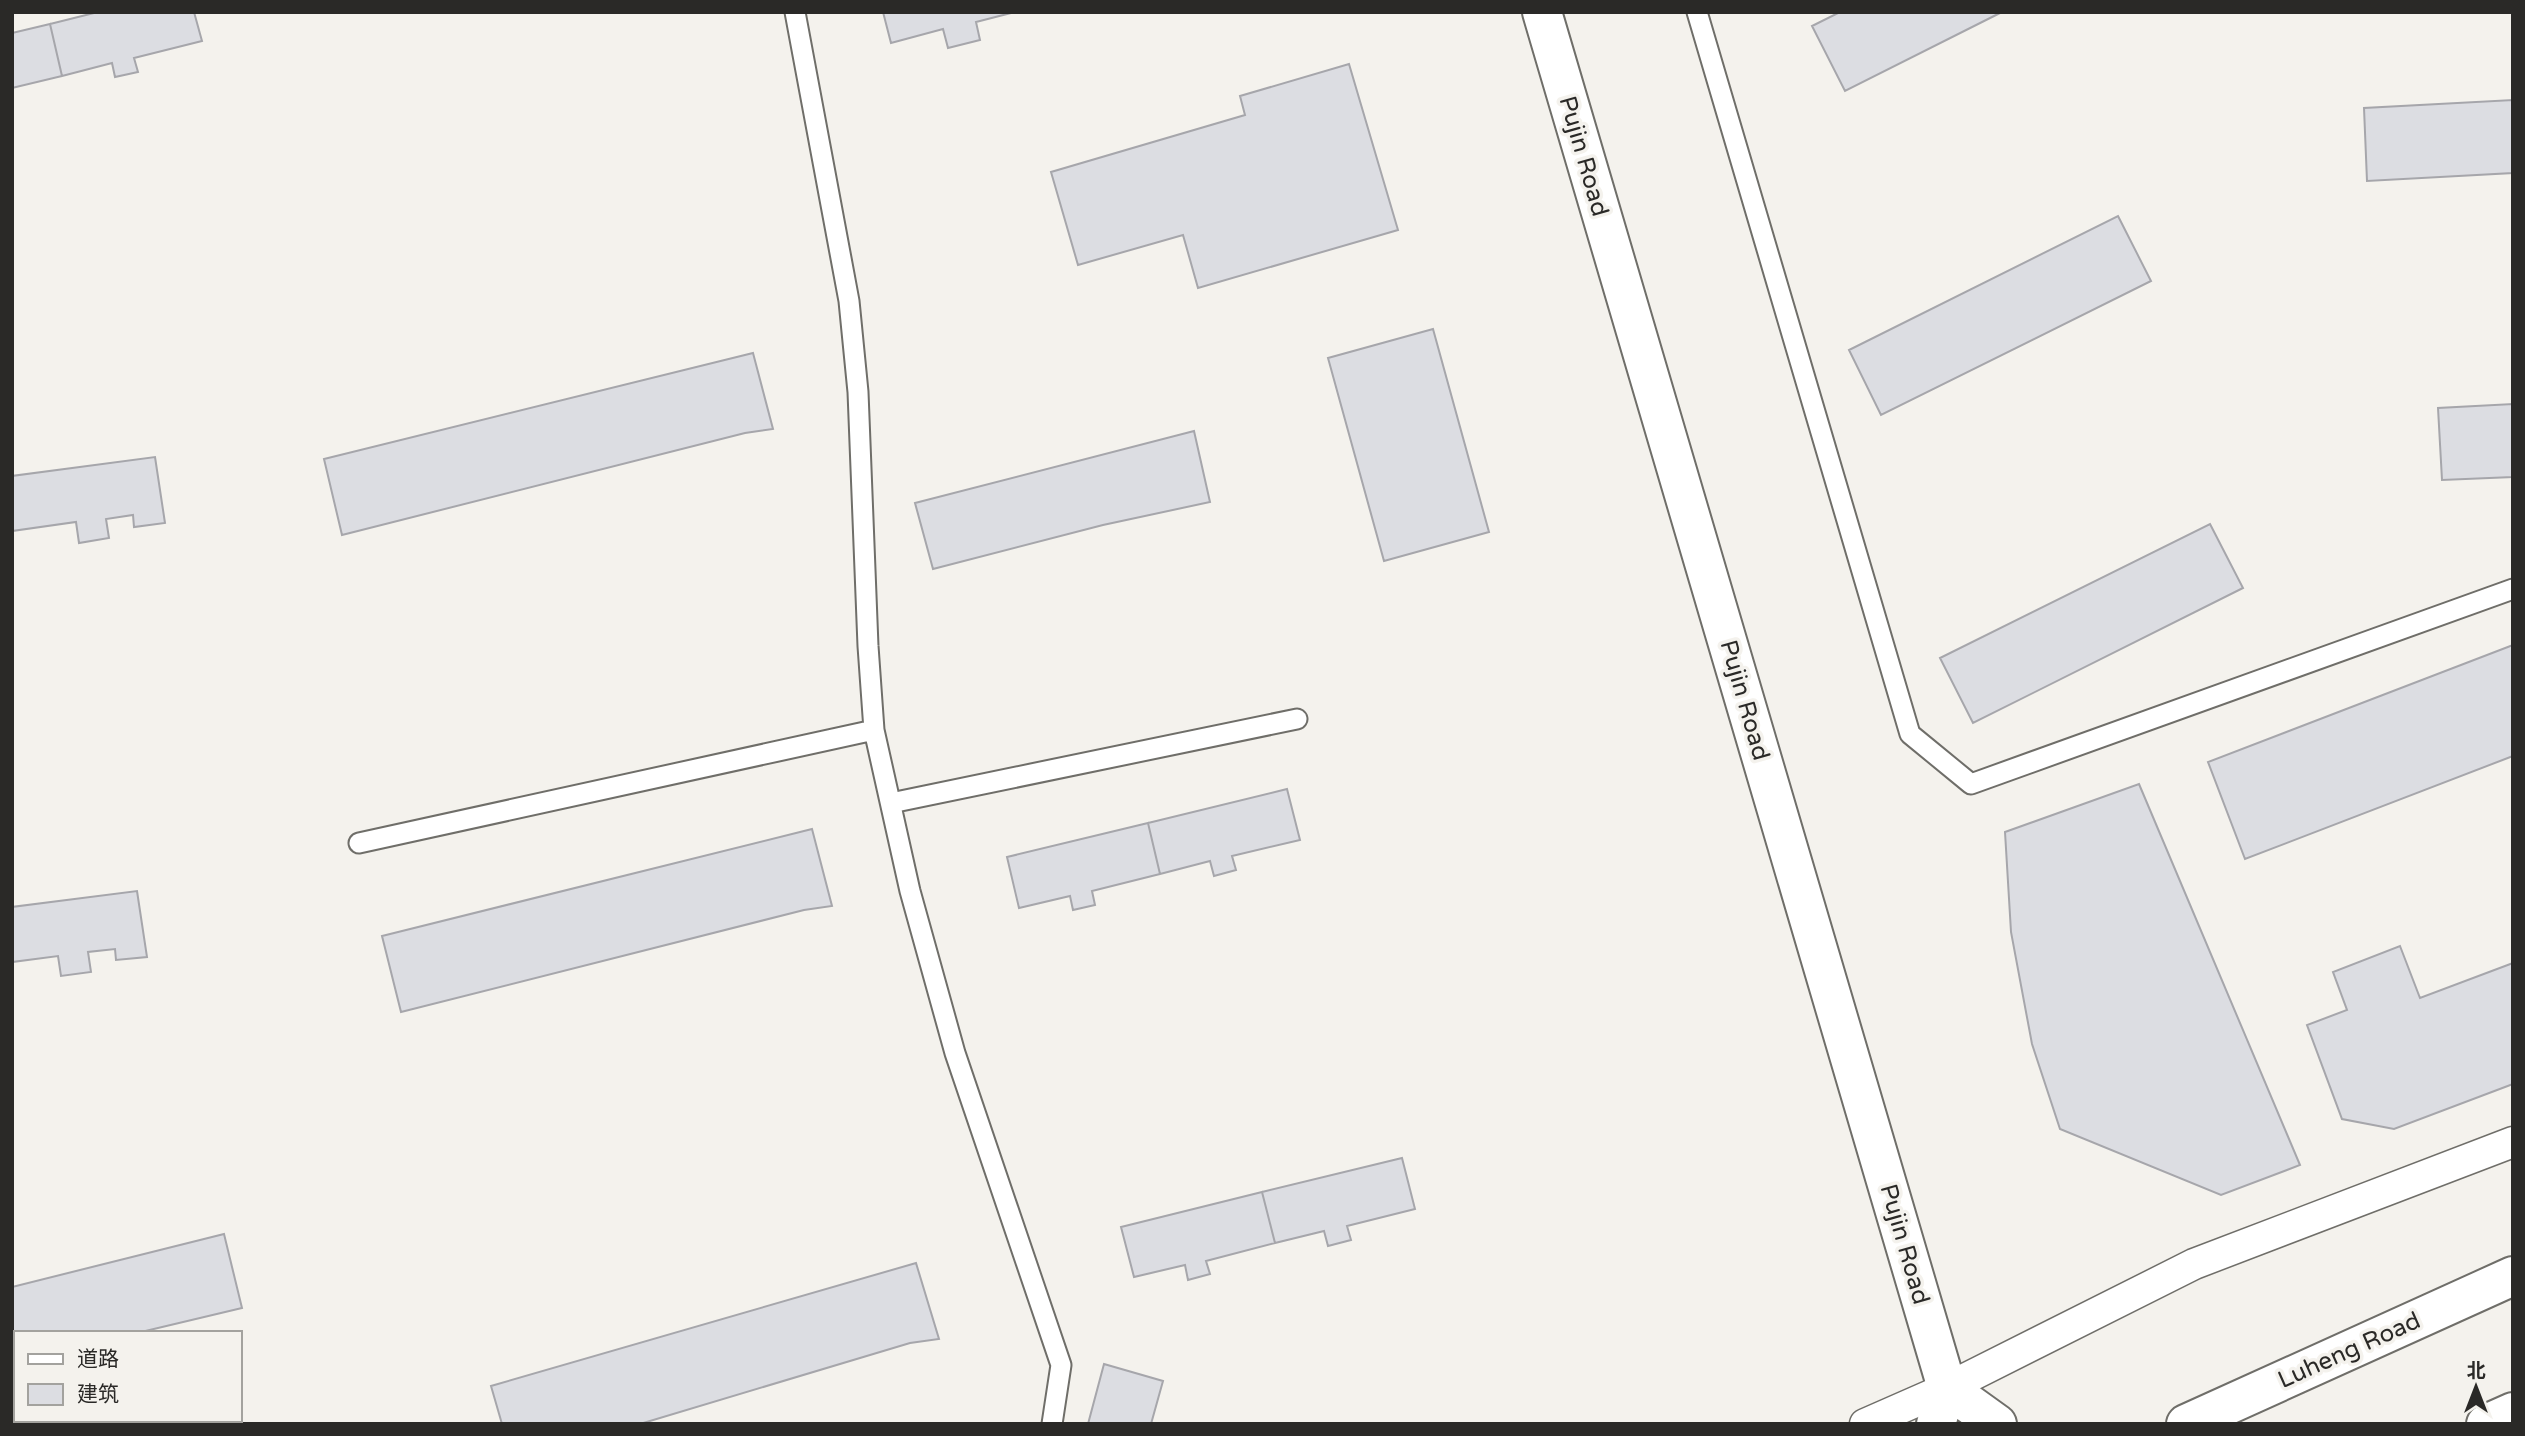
<svg xmlns="http://www.w3.org/2000/svg" width="2525" height="1436" font-family="'Varela Round','Noto Sans SC',sans-serif">
  <style>
    .building { fill: #dcdde2; stroke: #a6a6ab; stroke-width: 2 }
    .lines { fill: none; stroke-linecap: round; stroke-linejoin: round }
    .service-casing { stroke: #6f6e69; stroke-width: 23 }
    .pedestrian-casing { stroke: #6f6e69; stroke-width: 33 }
    .tertiary-casing { stroke: #6f6e69; stroke-width: 42 }
    .secondary-casing { stroke: #6f6e69; stroke-width: 42 }
    .service { stroke: #fff; stroke-width: 19 }
    .pedestrian { stroke: #fff; stroke-width: 30 }
    .tertiary { stroke: #fff; stroke-width: 38 }
    .secondary { stroke: #fff; stroke-width: 38 }
    .labels { text-anchor: middle; stroke-width: 7; stroke-linejoin: round; paint-order: stroke }
    .street-label { font-size: 24px; fill: #2a2927; stroke: #f4f2ed }
  </style>
  <rect width="100%" height="100%" fill="#f4f2ed"/>
  <path class="building" d="M98 12H194L202 41 134 58 138 72 115 77 112 63 62 76 50 24Z
    M883 12H1015L976 22 980 40 948 48 943 29 891 43Z
    M1840 12H2002L1845 91 1812 26Z
    M50 24 62 76 12 88V33Z
    M1349 64 1398 230 1198 288 1183 235 1078 265 1051 172 1245 115 1240 96Z
    M2513 100V173L2367 181 2364 108Z
    M2118 216 2151 281 1881 415 1849 350Z
    M1433 329 1489 532 1384 561 1328 358Z
    M753 353 773 429 745 433 342 535 324 459Z
    M2513 404V477L2442 480 2438 408Z
    M1194 431 1210 502 1103 525 933 569 915 503Z
    M155 457 165 523 134 527 133 515 106 519 109 538 79 543 76 522 12 531V476Z
    M2210 524 2243 588 1973 723 1940 658Z
    M2513 645V756L2245 859 2208 762Z
    M2139 784 2300 1165 2221 1195 2060 1129 2032 1044 2011 932 2005 832Z
    M1287 789 1300 840 1232 856 1236 870 1214 876 1210 861 1160 874 1148 823Z
    M1148 823 1160 874 1092 891 1095 905 1073 910 1070 896 1019 908 1007 857Z
    M812 829 832 906 804 910 401 1012 382 936Z
    M137 891 147 957 116 960 115 949 88 952 91 972 61 976 58 956 12 962V907Z
    M2400 946 2420 998 2513 963V1084L2394 1129 2342 1119 2307 1025 2347 1010 2333 972Z
    M1402 1158 1415 1209 1347 1226 1351 1240 1328 1246 1324 1231 1275 1243 1262 1192Z
    M1262 1192 1275 1243 1206 1261 1210 1274 1188 1280 1185 1265 1134 1277 1121 1227Z
    M224 1234 242 1308 137 1333H16V1362H12V1287Z
    M916 1263 939 1339 910 1343 640 1424H502L491 1386Z
    M1104 1364 1163 1381 1151 1424H1088Z"/>
  <g class="lines">
    <defs>
      <path id="service" d="M795 12 849 301 858 392 868 646 874 730 910 891 955 1053 1061 1365 1052 1424
        M1697 12 1910 734 1971 784 2513 589
        M891 803 1297 719
        M359 843 874 730"/>
      <path id="pedestrian" d="M1865 1424 1947 1388 2194 1264 2513 1142"/>
      <path id="tertiary" d="M1542 12 1947 1388 1936 1424
        M1947 1388 1997 1424"/>
      <path id="secondary" d="M2186 1424 2513 1276
        M2486 1424 2513 1412"/>
    </defs>
    <use href="#service" class="service-casing"/>
    <use href="#pedestrian" class="pedestrian-casing"/>
    <use href="#tertiary" class="tertiary-casing"/>
    <use href="#secondary" class="secondary-casing"/>
    <use href="#service" class="service"/>
    <use href="#pedestrian" class="pedestrian"/>
    <use href="#tertiary" class="tertiary"/>
    <use href="#secondary" class="secondary"/>
  </g>
  <g class="labels">
    <g class="street-label">
      <text transform="translate(1584 156) rotate(74)" y="8">Pujin Road</text>
      <text transform="translate(1745 700) rotate(74)" y="8">Pujin Road</text>
      <text transform="translate(1905 1244) rotate(74)" y="8">Pujin Road</text>
      <text transform="translate(2349 1350) rotate(-24)" y="8">Luheng Road</text>
    </g>
  </g>
  <rect width="2525" height="1436" fill="none" stroke="#2a2927" stroke-width="28"/>
  <rect x="14" y="1331" width="228" height="91" fill="#f4f2ed" stroke="#a3a29e" stroke-width="2"/>
  <rect x="28" y="1354" width="35" height="10" fill="#ffffff" stroke="#a3a29e" stroke-width="2"/>
  <text x="77" y="1366" font-size="21" fill="#2a2927">道路</text>
  <rect x="28" y="1384" width="35" height="21" fill="#dcdde2" stroke="#a3a29e" stroke-width="2"/>
  <text x="77" y="1401" font-size="21" fill="#2a2927">建筑</text>
  <g transform="translate(2476 1387)" stroke="#f4f2ed" stroke-width="5" paint-order="stroke">
  <path d="M0-5L12 26L0 18L-12 26Z" fill="#2a2927"/>
  <text y="-10" font-size="19" font-weight="bold" text-anchor="middle" fill="#2a2927">北</text>
  </g>
</svg>
